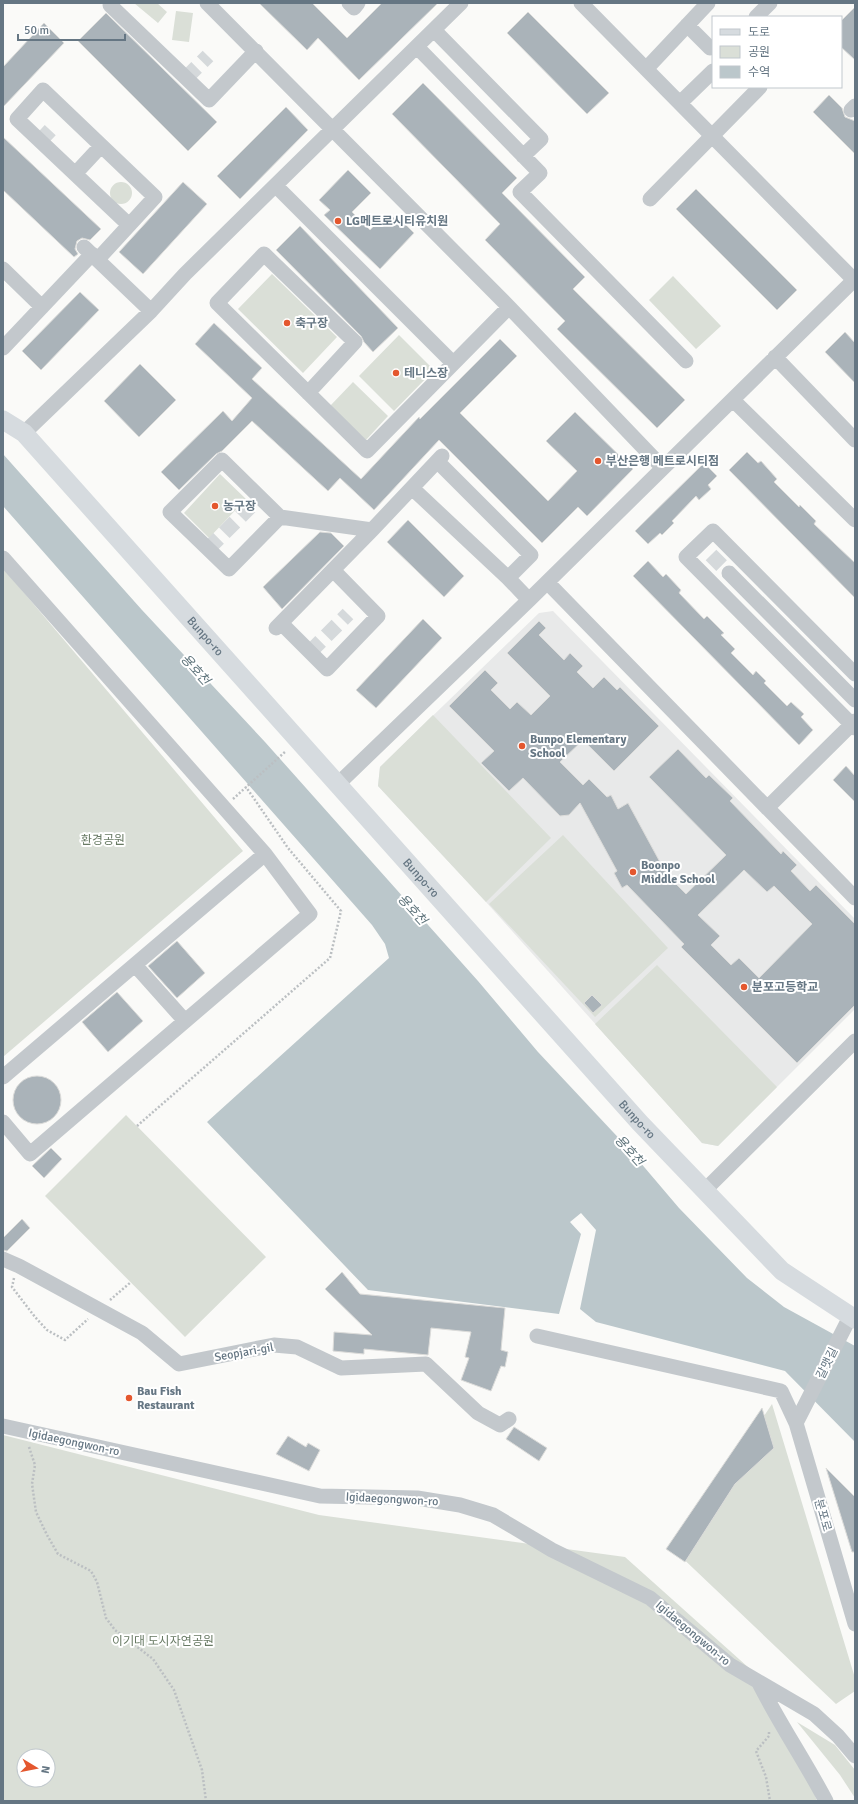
<svg xmlns="http://www.w3.org/2000/svg" width="858" height="1804" font-family="Signika,'Noto Sans KR',sans-serif">
  <style>
    .built { fill: #e8e9e9 }
    .green { fill: #dadfd7; fill-rule: evenodd }
    .water { fill: #bbc7cb }
    .building { fill: #aab3b9; stroke: #dcdcda; fill-rule: evenodd }
    .lines { fill: none; stroke-linecap: round; stroke-linejoin: round }
    .minor-tunnel { stroke: #d5d9db; stroke-width: 15; stroke-dasharray: 15 8; stroke-linecap: butt }
    .path { stroke: #bbbfc2; stroke-width: 2.5; stroke-dasharray: 2 2; stroke-linecap: butt }
    .minor { stroke: #c3c8cc; stroke-width: 15 }
    .major { stroke: #d6dbdf; stroke-width: 19 }
    .poi-dot { fill: #e4572e; stroke: #fff; stroke-width: 1.5 }
    .labels { text-anchor: middle; stroke-width: 4; stroke-linejoin: round; paint-order: stroke }
    .poi-label { font-size: 12px; font-weight: bold; fill: #657683; stroke: #fff; text-anchor: start }
    .street-label { font-size: 12px; fill: #657683; stroke: #fff }
    .park-label { font-size: 12px; fill: #687a64; stroke: #fff }
    .water-label { font-size: 13px; font-style: italic; fill: #60757c; stroke: #fff }
  </style>
  <rect width="100%" height="100%" fill="#fafaf8"/>
  <path class="built" d="M553 611 855 919V1009L718 1146 702 1143 486 902 378 786 380 767 539 613Z"/>
  <path class="green" d="M134 3H157L167 12 158 23Z
    M176 11 193 13 189 42 172 40Z
    M110 193a11 11 0 1 1 22 0a11 11 0 1 1-22 0Z
    M272 274 337 337 303 373 238 309Z
    M673 276 721 326 696 349 649 300Z
    M399 335 434 370 394 411 359 376Z
    M353 382 388 416 366 440 330 406Z
    M220 474 246 499 209 538 184 513Z
    M3 568 243 851 3 1057Z
    M433 715 551 838 486 902 378 786 380 767Z
    M563 835 668 948 595 1017 489 904Z
    M657 965 777 1087 718 1146 702 1143 595 1024Z
    M126 1115 266 1257 185 1337 45 1196Z
    M772 1404 855 1678V1691L836 1704 674 1550Z
    M3 1435 319 1515 625 1557 749 1668 805 1768 817 1801H3ZM24 1756H48V1780H24Z
    M797 1722 835 1745 855 1770V1798L840 1775Z"/>
  <path class="water" d="M3 454 142 610 265 742 478 981 538 1052 628 1148 679 1208 747 1278 784 1307 855 1346V1442L785 1371 596 1322 580 1309 596 1230 581 1213 570 1222 581 1234 559 1314 368 1290 207 1122 389 958 385 944 372 925 3 506Z"/>
  <path class="building" d="M259 3H312L347 38 382 3H438L359 80 318 38 307 50Z
    M855 7V60L841 47V21Z
    M528 12 609 93 587 114 507 33Z
    M106 13 217 122 188 151 78 41Z
    M44 23 64 43 3 107V67Z
    M423 83 517 178 502 193 585 277 573 289 685 400 657 428 557 329 565 321 485 240 500 224 392 114Z
    M829 95 842 108 845 117 855 121V154L813 112Z
    M286 107 308 130 240 199 217 176Z
    M3 137 101 229 90 240 82 238 77 241 75 249 78 254 74 257 3 190Z
    M348 170 371 193 352 212 370 230 383 216 389 222 396 215 414 233 380 269 324 215 330 210 319 200Z
    M183 182 207 204 143 274 119 252Z
    M696 189 797 290 777 310 676 209Z
    M300 226 398 328 373 352 364 342 361 336 276 250Z
    M80 292 99 310 41 370 22 351Z
    M214 323 262 368 252 379 361 479 419 417 420 419 500 339 517 356 460 413 548 501 577 471 546 441 575 412 633 469 587 516 578 507 542 543 439 440 374 510 340 478 328 491 252 421 222 451 216 454 179 490 161 472 223 411 232 421 252 398 195 344Z
    M845 332 855 343V383L825 352Z
    M140 364 176 400 139 437 104 401Z
    M747 452 758 463 761 461 777 479 774 482 799 507 800 505 816 521 814 524 855 563V598L729 470Z
    M704 463 717 476 708 485 711 489 699 500 696 496 672 521 674 523 662 535 660 533 648 544 635 531Z
    M408 520 464 576 444 597 387 542Z
    M320 532 331 533 344 546 282 609 263 587Z
    M648 561 663 577 666 574 681 590 679 593 704 619 707 616 724 633 721 635 735 649 731 653 753 675 756 671 766 681 764 683 787 706 791 702 804 714 801 717 813 730 799 745 633 576Z
    M423 619 442 638 376 708 356 690Z
    M539 621 546 628 539 635 564 660 570 653 583 666 577 672 593 688 604 677 617 690 620 687 659 726 614 771 583 740 560 762 583 785 589 779 607 797 611 795 618 809 628 803 667 875 686 894 726 855 649 777 678 749 706 778 709 775 733 798 730 801 781 854 783 851 797 865 791 871 810 891 816 885 855 924V1005L797 1063 681 947 684 944 627 885 622 888 614 873 617 871 580 803 569 815 560 816 523 778 509 791 481 763 494 751 449 706 485 670 498 683 491 690 510 709 517 702 531 715 550 696 507 653ZM744 870 767 892 774 886 812 924 759 978 739 958 731 965 711 945 720 936 698 915Z
    M846 766 855 776V802L833 780Z
    M177 941 205 973 177 998 148 966Z
    M117 992 143 1021 108 1052 82 1022Z
    M592 995 602 1005 593 1013 584 1003Z
    M13 1100a24 24 0 1 1 48 0a24 24 0 1 1-48 0Z
    M51 1148 62 1159 44 1178 32 1166Z
    M22 1219 30 1228 7 1251 3 1250V1238Z
    M342 1272 360 1294 505 1308 501 1350 508 1352 505 1367 501 1366 491 1391 461 1380 469 1358 465 1357 471 1332 431 1328 428 1355 364 1349V1354L333 1351 334 1332 372 1335 325 1289Z
    M762 1408 774 1448 735 1484 685 1562 666 1549Z
    M514 1427 547 1448 539 1461 506 1439Z
    M288 1436 306 1447 308 1443 320 1450 309 1471 276 1454Z
    M826 1468 855 1497V1552H852Z"/>
  <g class="lines">
    <path class="minor-tunnel" d="M186 78 208 56
      M40 141 54 126
      M208 549 250 507
      M711 555 729 573
      M310 652 348 614"/>
    <path class="path" d="M233 799 286 751
      M137 1126 330 958 341 911 288 848 246 787
      M14 1278 12 1287 35 1317 47 1330 65 1340 88 1319
      M110 1300 131 1282
      M29 1447 35 1465 32 1484 36 1512 47 1535 58 1554 91 1571 97 1582 106 1618 115 1630 153 1659 174 1690 202 1770 206 1801
      M769 1732V1736L756 1751 766 1777 770 1801"/>
    <path class="minor" d="M112 3 110 5 209 100 256 51
      M207 3 509 307 663 468
      M349 3 354 8 358 3
      M581 3 855 281
      M756 17 770 3
      M687 25 710 48
      M434 30 541 139 523 156
      M417 47 540 173 520 192 686 361
      M646 69 708 3
      M680 103 713 71
      M851 110 855 106
      M75 174 101 146
      M276 186 453 363
      M650 199 760 87
      M84 247 151 311
      M98 259 155 197 43 90 17 119 129 225
      M3 269 42 307
      M3 348 92 254
      M775 357 855 440
      M308 393 355 342 264 254 217 303 367 451 509 307
      M733 400 855 520
      M24 433 151 311 185 274 461 3
      M222 460 280 517 229 569 170 512Z
      M412 488 508 578 531 555 437 461
      M280 517 372 530
      M3 558 265 854 3 1077
      M729 573 855 700
      M508 578 529 600
      M547 582 855 898
      M281 623 327 669 378 616 333 570
      M276 628 372 530 442 456
      M855 674 713 531 686 557 855 728
      M338 784 529 600 855 279
      M767 808 855 721
      M135 965 185 1021
      M3 1122 30 1154 310 914 265 854
      M704 1191 855 1041
      M3 1259 19 1266 142 1333 179 1364 274 1345 297 1347 341 1368 426 1364 478 1413 500 1425 509 1419
      M850 1317 796 1423 855 1624
      M537 1336 781 1391 796 1423
      M3 1426 320 1496 417 1498 460 1505 493 1515 552 1550 650 1598 730 1665 814 1714 838 1736 855 1756
      M759 1683C779 1723 805 1761 826 1801"/>
    <path class="major" id="s1" d="M3 420 24 433 640 1123 782 1271 855 1319"/>
  </g>
  <g class="poi-dot">
    <circle cx="338" cy="221" r="4"/>
    <circle cx="287" cy="323" r="4"/>
    <circle cx="396" cy="373" r="4"/>
    <circle cx="598" cy="461" r="4"/>
    <circle cx="215" cy="506" r="4"/>
    <circle cx="522" cy="746" r="4"/>
    <circle cx="633" cy="872" r="4"/>
    <circle cx="744" cy="987" r="4"/>
    <circle cx="129" cy="1398" r="4"/>
  </g>
  <g class="labels">
    <g class="poi-label">
      <text x="346" y="225">LG메트로시티유치원</text>
      <text x="295" y="327">축구장</text>
      <text x="404" y="377">테니스장</text>
      <text x="606" y="465">부산은행 메트로시티점</text>
      <text x="223" y="510">농구장</text>
      <text x="530" y="743">Bunpo Elementary<tspan x="530" dy="14">School</tspan></text>
      <text x="641" y="869">Boonpo<tspan x="641" dy="14">Middle School</tspan></text>
      <text x="752" y="991">분포고등학교</text>
      <text x="137" y="1395">Bau Fish<tspan x="137" dy="14">Restaurant</tspan></text>
    </g>
    <g class="street-label">
      <text dy="4" stroke="none"><textPath href="#s1" startOffset="297">Bunpo-ro</textPath></text>
      <text dy="4" stroke="none"><textPath href="#s1" startOffset="621">Bunpo-ro</textPath></text>
      <text dy="4" stroke="none"><textPath href="#s1" startOffset="945">Bunpo-ro</textPath></text>
      <text transform="translate(244 1352) rotate(-10)" y="4">Seopjari-gil</text>
      <text transform="translate(827 1363) rotate(-64)" y="4">갈맷길</text>
      <text transform="translate(74 1442) rotate(12)" y="4">Igidaegongwon-ro</text>
      <text transform="translate(392 1499) rotate(3)" y="4">Igidaegongwon-ro</text>
      <text transform="translate(823 1515) rotate(74)" y="4">분포로</text>
      <text transform="translate(693 1633) rotate(40)" y="4">Igidaegongwon-ro</text>
    </g>
    <g class="park-label">
      <text x="103" y="844">환경공원</text>
      <text x="163" y="1645">이기대 도시자연공원</text>
    </g>
    <g class="water-label">
      <text transform="translate(196 669) rotate(48)" y="5">용호천</text>
      <text transform="translate(413 909) rotate(48)" y="5">용호천</text>
      <text transform="translate(630 1150) rotate(48)" y="5">용호천</text>
    </g>
  </g>
  <rect width="858" height="1804" fill="none" stroke="#657683" stroke-width="8"/>
  <rect x="712" y="16" width="130" height="72" fill="#ffffff" stroke="#c1c8cd"/>
  <rect x="720" y="29" width="20" height="6" fill="#d6dbdf" stroke="#c1c8cd"/>
  <text x="748" y="36" font-size="12" fill="#657683">도로</text>
  <rect x="720" y="46" width="20" height="12" fill="#dadfd7" stroke="#c1c8cd"/>
  <text x="748" y="56" font-size="12" fill="#657683">공원</text>
  <rect x="720" y="66" width="20" height="12" fill="#bbc7cb" stroke="#c1c8cd"/>
  <text x="748" y="76" font-size="12" fill="#657683">수역</text>
  <g transform="translate(36 1768) rotate(100)"><circle r="19" fill="#ffffff" stroke="#c1c8cd"/>
  <path d="M0-3L7 15L0 10L-7 15Z" fill="#e4572e"/>
  <text y="-6" font-size="11" font-weight="bold" text-anchor="middle" fill="#657683">N</text>
  </g>
  <path d="M18 34v6h107v-6" fill="none" stroke="#657683" stroke-width="2"/>
  <text x="24" y="34" font-size="12" fill="#657683" stroke="#ffffff" stroke-width="3" paint-order="stroke">50 m</text>
</svg>
